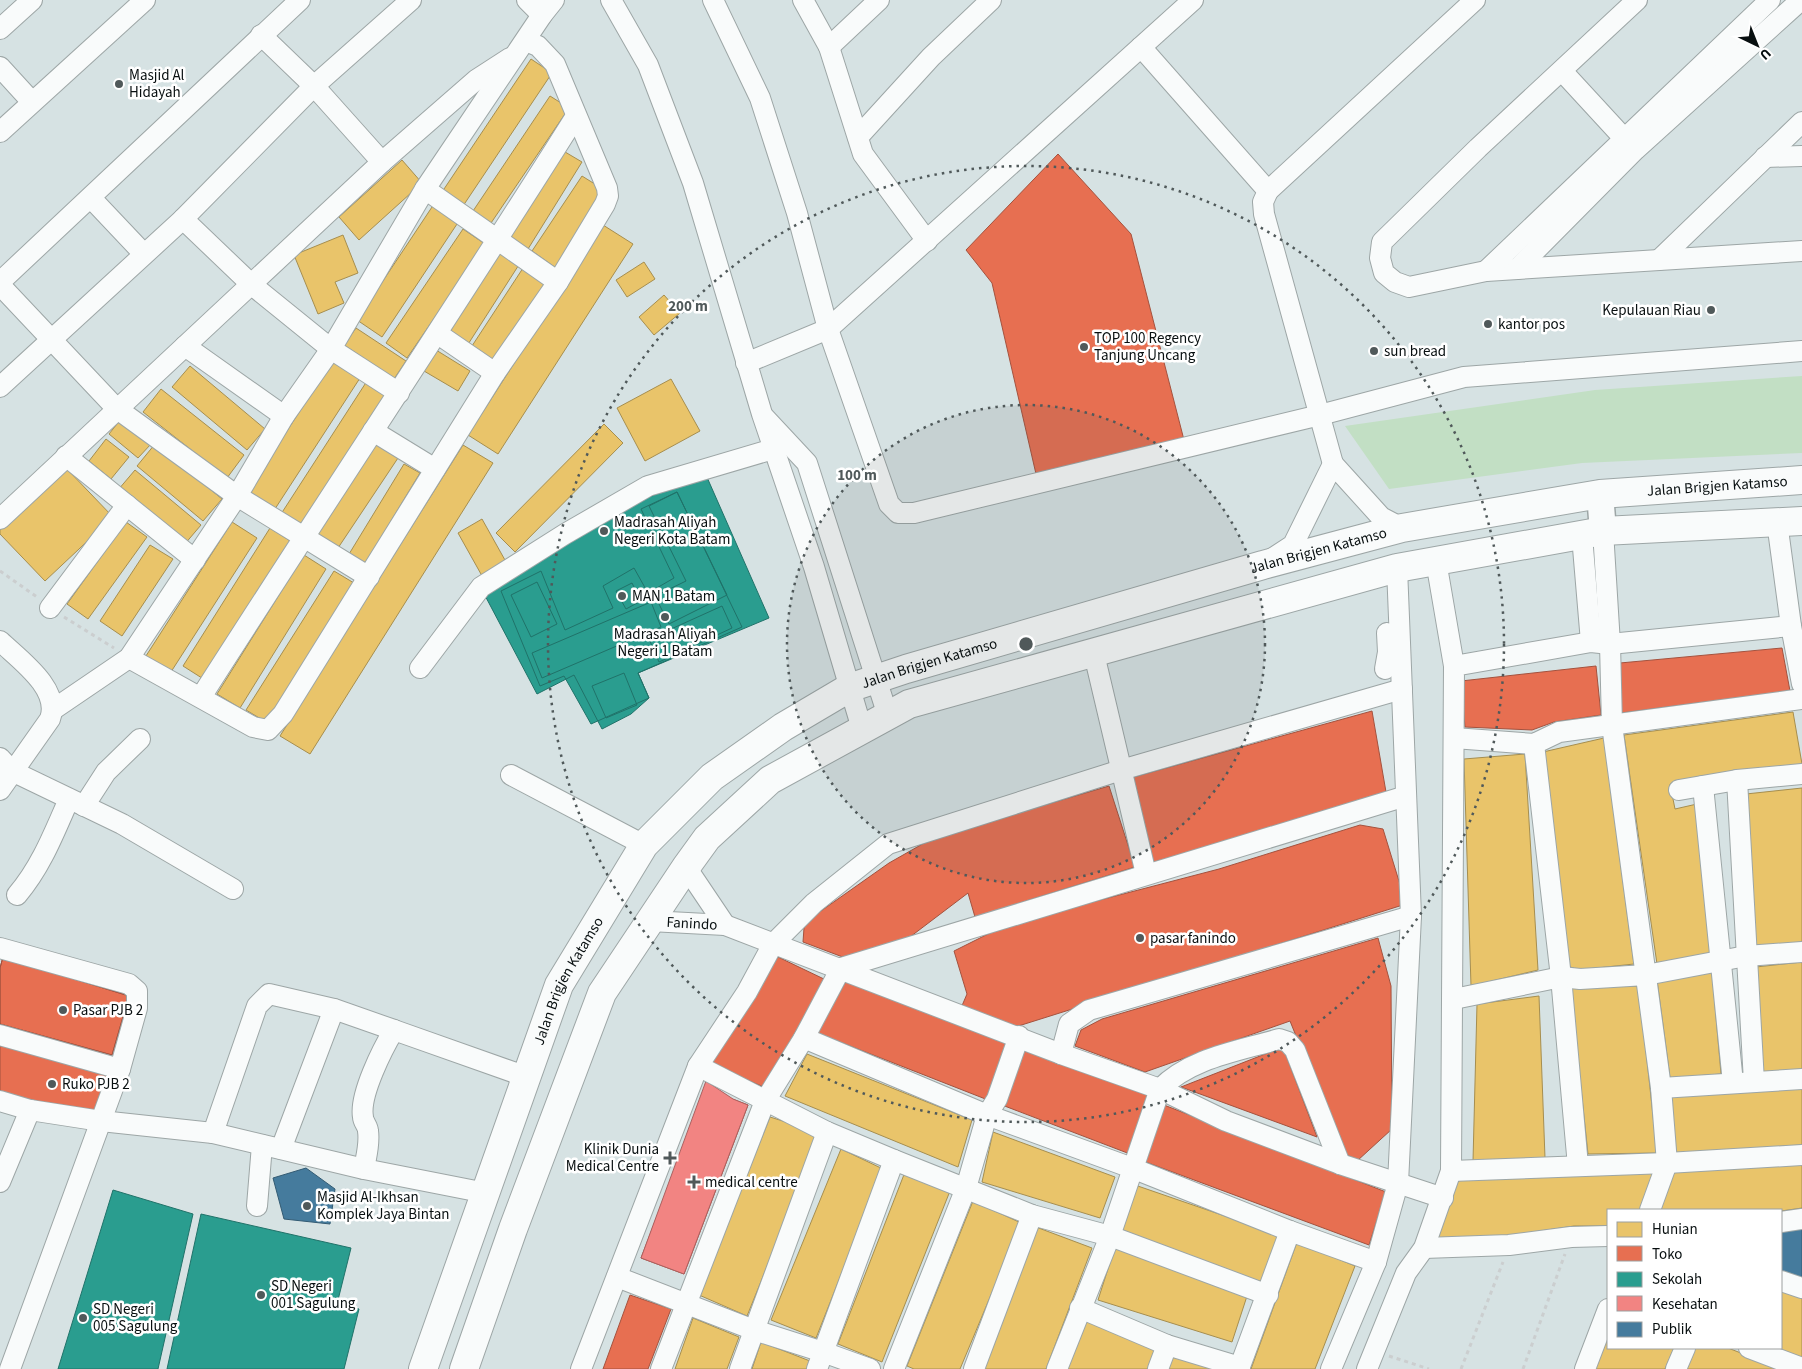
<svg xmlns="http://www.w3.org/2000/svg" width="1802" height="1369" font-family="'Source Sans 3',sans-serif">
  <style>
    .green { fill: #c2dfc4 }
    .homes { fill: #e9c46a; stroke: #a68e4f }
    .shops { fill: #e76f51; stroke: #a4523e }
    .schools { fill: #2a9d8f; stroke: #207269 }
    .health { fill: #f28482; stroke: #ac6160 }
    .public { fill: #457b9d; stroke: #335b73 }
    .lines { fill: none; stroke-linecap: round; stroke-linejoin: round }
    .minor-casing { stroke: #9da6a6; stroke-width: 22 }
    .major-casing { stroke: #9da6a6; stroke-width: 29 }
    .highway-casing { stroke: #9da6a6; stroke-width: 30 }
    .path { stroke: #cbcecf; stroke-width: 3; stroke-dasharray: 4 4; stroke-linecap: butt }
    .minor { stroke: #f9fbfb; stroke-width: 20 }
    .major { stroke: #f9fbfb; stroke-width: 26 }
    .highway { stroke: #f9fbfb; stroke-width: 28 }
    .ring { fill: none; stroke: #50595a; stroke-width: 2.5; stroke-dasharray: 2.5 5 }
    .poi-dot { fill: #50595a; stroke: #fff; stroke-width: 2 }
    .labels { text-anchor: middle; stroke-width: 5; stroke-linejoin: round; paint-order: stroke }
    .poi-label { font-size: 15px; fill: #080f10; stroke: #fff; text-anchor: start }
    .street-label { font-size: 15px; fill: #080f10; stroke: #fff }
    .centre { fill: #50595a; stroke: #fff; stroke-width: 2.5 }
    .ring-label { font-size: 15px; text-anchor: middle; font-weight: bold; fill: #50595a; stroke: #fff; stroke-width: 5; stroke-linejoin: round; paint-order: stroke }
  </style>
  <rect width="100%" height="100%" fill="#d6e2e3"/>
  <path class="green" d="M1802 376V453L1582 463 1389 489 1345 426 1595 390Z"/>
  <path class="homes" d="M531 59 552 73 463 206 442 192Z
    M550 96 569 108 491 223 473 211Z
    M560 149 582 162 528 249 506 236Z
    M402 160 422 183 359 240 339 217Z
    M582 176 606 191 556 268 532 251Z
    M434 204 459 221 382 337 357 320Z
    M603 225 633 244 498 454 468 435Z
    M463 229 485 244 407 358 386 343Z
    M343 235 358 273 335 282 344 303 318 314 294 255Z
    M500 246 522 260 465 349 442 335Z
    M644 262 655 279 627 297 616 280Z
    M525 265 548 280 492 364 470 349Z
    M664 295 680 313 654 335 639 317Z
    M356 328 406 361 394 379 344 345Z
    M436 350 470 371 458 391 424 371Z
    M333 360 360 378 273 512 246 494Z
    M190 366 265 429 247 450 172 387Z
    M671 379 700 431 645 461 617 408Z
    M367 381 389 395 303 528 281 514Z
    M161 389 244 455 227 478 143 412Z
    M121 419 151 444 138 458 109 434Z
    M604 424 623 443 515 552 496 533Z
    M106 439 129 457 111 479 89 461Z
    M377 440 400 455 336 551 314 536Z
    M155 444 222 499 203 521 137 466Z
    M463 445 493 463 310 754 280 736Z
    M404 464 420 473 362 569 346 559Z
    M66 468 113 517 45 581 0 534V530Z
    M135 470 201 525 184 545 118 490Z
    M482 519 510 569 486 583 458 533Z
    M126 522 147 537 88 619 67 604Z
    M232 522 257 538 169 675 144 659Z
    M270 528 292 542 205 680 183 666Z
    M150 545 173 559 122 636 100 621Z
    M304 555 326 569 240 708 217 694Z
    M334 571 359 586 271 725 246 710Z
    M1793 712 1802 764 1670 784 1675 809 1697 804 1710 954 1657 964 1624 735Z
    M1604 738 1634 964 1578 970 1568 966 1543 752Z
    M1525 754 1538 970 1471 986 1464 759Z
    M1802 788V942L1754 947 1746 794Z
    M1802 962V1070L1761 1073 1756 967Z
    M1712 971 1721 1074 1670 1078 1657 980Z
    M1570 986H1639L1657 1153 1588 1154Z
    M1539 996 1545 1158 1473 1161 1477 1004Z
    M807 1054 972 1120 958 1167 785 1096Z
    M1802 1088V1145L1676 1153 1671 1095Z
    M770 1117 821 1133 747 1316 699 1295Z
    M993 1132 1115 1177 1100 1218 982 1182Z
    M841 1149 883 1169 816 1338 771 1320Z
    M1802 1162V1208L1781 1211 1660 1210 1672 1172Z
    M905 1172 950 1191 882 1362 838 1344Z
    M1656 1173 1640 1210H1608V1226H1574L1514 1235 1437 1240 1456 1180Z
    M1132 1184 1280 1235 1264 1286 1117 1231Z
    M973 1201 1021 1223 960 1369H914L907 1366Z
    M1036 1227 1092 1248 1046 1369H982Z
    M1297 1242 1355 1266 1315 1369H1251Z
    M1115 1247 1249 1290 1232 1342 1098 1300Z
    M1781 1290 1802 1297V1358L1774 1348H1781Z
    M693 1318 739 1337 727 1369H675Z
    M1084 1318 1159 1349 1151 1369H1063Z
    M1608 1333V1348H1674L1665 1369H1593Z
    M761 1342 810 1361 807 1369H752Z
    M1694 1348H1728L1782 1369H1687Z
    M1172 1353 1215 1369H1165Z"/>
  <path class="shops" d="M1058 154 1131 234 1184 440 1036 474 992 283 966 250Z
    M1782 648 1790 691 1621 713 1620 663Z
    M1596 666 1601 715 1554 722 1532 730 1465 727 1461 681Z
    M1372 711 1386 792 1153 863 1130 778Z
    M1109 786 1135 867 975 917 968 893 906 940 848 959 803 942 804 928 811 918 889 863 933 838Z
    M1360 825 1383 829 1406 904 1012 1028 961 1008 967 994 954 951 1008 924 1219 869Z
    M1378 938 1391 986 1392 1129 1357 1161 1343 1152 1290 1021 1145 1072 1075 1046 1081 1030 1102 1019Z
    M3 957 129 996 112 1055 0 1024V968Z
    M3 957 129 996 112 1055 0 1024V968Z
    M778 957 826 980 764 1087 708 1064Z
    M846 981 1009 1043 988 1100 817 1033Z
    M0 1045 107 1075 94 1111 34 1103 0 1092Z
    M1283 1047 1317 1137 1181 1087Z
    M1022 1050 1150 1095 1130 1154 1002 1105Z
    M706 1089 748 1105 684 1274 641 1258Z
    M1164 1105 1386 1192 1369 1245 1143 1161Z
    M630 1295 671 1309 648 1369H603Z"/>
  <path class="schools" d="M706 475 769 618 638 673 649 698 631 714 602 729 574 675 537 694 481 588 618 509Z
    M677 492 727 595 669 624 655 596 686 581 649 506Z
    M677 492 742 627 638 673 649 698 591 724 564 676 540 686 501 591 541 571 565 630 613 608 603 586 634 568 648 593 674 578 641 509Z
    M537 582 557 624 531 637 511 595Z
    M632 583 641 601 626 609 616 591Z
    M651 602 661 627 542 678 532 653Z
    M722 606 732 628 659 662 649 639Z
    M624 673 637 705 606 718 592 686Z
    M113 1190 193 1214 158 1369H58Z
    M201 1214 351 1248 337 1304 359 1309 344 1369H167Z"/>
  <path class="health" d="M706 1081 733 1099 748 1105 684 1274 641 1258Z"/>
  <path class="public" d="M306 1168 335 1189 330 1224 284 1219 273 1178Z
    M1802 1227V1280L1781 1273V1230Z"/>
  <g class="lines">
    <defs>
      <g id="minor">
        <path d="M527 0 542 15"/>
        <path d="M611 0 648 65 693 183 762 414 814 567 862 729"/>
        <path d="M713 0 760 98 797 213 828 329 889 504 898 513H914L1320 415 1464 377 1802 351"/>
        <path d="M803 0 829 47 863 154 927 241"/>
        <path d="M1637 0 1478 148 1382 242 1380 258 1384 273 1395 282 1409 287 1486 271 1802 251"/>
        <path d="M0 29 32 0"/>
        <path d="M261 35 314 86 382 162"/>
        <path d="M829 47 879 0"/>
        <path d="M1141 47 1193 0"/>
        <path d="M0 67 32 102"/>
        <path d="M1562 71 1632 147"/>
        <path d="M0 132 145 0"/>
        <path d="M858 137 931 57 991 0"/>
        <path d="M1765 157 1802 156"/>
        <path d="M425 189 558 282"/>
        <path d="M91 198 144 254"/>
        <path d="M183 219 252 285 331 349 399 393"/>
        <path d="M1659 260 1802 122"/>
        <path d="M1517 269 1635 150 1801 0"/>
        <path d="M1486 271 1770 0"/>
        <path d="M0 282 300 0"/>
        <path d="M0 285 116 408 237 496 369 577"/>
        <path d="M438 334 495 373"/>
        <path d="M185 346 284 416"/>
        <path d="M746 363 828 329 1141 47 1268 191"/>
        <path d="M0 387 183 219 314 86 411 0"/>
        <path d="M765 418 807 463 888 716"/>
        <path d="M373 431 435 469"/>
        <path d="M66 456 195 560"/>
        <path d="M1333 464 1264 214 1263 202 1268 191 1475 0"/>
        <path d="M0 519 382 162 476 80 510 58"/>
        <path d="M1777 522 1791 626 1802 684"/>
        <path d="M1603 531 1610 644 1612 725 1661 1088 1667 1163 1650 1210"/>
        <path d="M1582 536 1591 642"/>
        <path d="M1273 558 1293 545 1333 464 1381 517 1402 528"/>
        <path d="M1436 561 1454 666"/>
        <path d="M50 608 127 505"/>
        <path d="M0 641C20 660 61 689 50 719L0 790"/>
        <path d="M1094 654 1146 874"/>
        <path d="M129 658 253 727 268 730 283 714 495 373 558 282 605 204 608 196 607 188 555 64 538 46 526 41"/>
        <path d="M420 668 481 587 565 534 648 486 773 449"/>
        <path d="M1385 669 1388 652 1387 633"/>
        <path d="M201 697C325 503 453 311 576 116"/>
        <path d="M54 709 129 658 237 496 284 416 331 349 425 189 542 15 554 0"/>
        <path d="M1454 738 1534 744 1559 732 1802 699"/>
        <path d="M1534 744 1561 977 1578 1166"/>
        <path d="M0 758 12 771 122 824 233 889"/>
        <path d="M511 775 644 845"/>
        <path d="M1737 780 1754 1082"/>
        <path d="M1703 786 1733 1083"/>
        <path d="M1679 790 1737 780 1802 774"/>
        <path d="M84 806 106 772 140 739"/>
        <path d="M686 867 725 925"/>
        <path d="M17 895C41 867 54 833 69 799"/>
        <path id="s1" d="M650 921 725 925 1061 1054 1160 1089 1226 1121 1340 1164 1443 1198"/>
        <path d="M0 948 129 984 137 991V1008L120 1069 10 1369"/>
        <path d="M1454 999 1561 977 1580 979 1646 975 1746 956 1802 952"/>
        <path d="M394 1030 527 1077"/>
        <path d="M0 1035 120 1069"/>
        <path d="M804 1038 987 1115 1132 1168 1290 1231 1376 1262"/>
        <path d="M1061 1054 1069 1024 1089 1010 1411 916"/>
        <path d="M698 1066 827 1132 894 1160 1032 1215 1110 1236 1268 1295"/>
        <path d="M1661 1088 1802 1079"/>
        <path d="M0 1101 30 1110 101 1121 213 1133 364 1169 486 1193"/>
        <path d="M213 1133 257 1006 269 994 334 1009 394 1030C383 1048 359 1095 363 1117 363 1122 368 1126 368 1131 370 1144 366 1157 364 1169"/>
        <path d="M281 1149 334 1009"/>
        <path d="M1451 1171 1667 1163 1802 1155"/>
        <path d="M0 1182 30 1110"/>
        <path d="M257 1206 262 1145"/>
        <path d="M1781 1222 1802 1219"/>
        <path d="M1424 1248 1509 1245 1571 1237 1608 1236"/>
        <path d="M617 1277 754 1330 823 1352 870 1369"/>
        <path d="M1781 1281 1802 1288"/>
        <path d="M1080 1308 1167 1345 1240 1367"/>
        <path d="M1749 1348 1802 1368"/>
        <path d="M581 1369 698 1066 747 992 773 944 814 903 888 844 1121 770 1402 689"/>
        <path d="M661 1369 765 1101 804 1038 841 968 1406 796"/>
        <path d="M740 1369 827 1132"/>
        <path d="M817 1369 894 1160"/>
        <path d="M894 1369 966 1188 987 1115 997 1099 1019 1036"/>
        <path d="M974 1369 1032 1215"/>
        <path d="M1057 1369 1110 1236 1160 1089C1190 1058 1239 1051 1279 1039L1288 1042 1295 1050 1340 1164"/>
        <path d="M1158 1369 1167 1345"/>
        <path d="M1239 1369 1290 1231"/>
        <path d="M1331 1369 1376 1262 1398 1183 1411 916 1397 568"/>
        <path d="M1367 1369 1406 1273 1424 1248 1451 1171 1454 666 1591 642 1610 644 1791 626"/>
        <path d="M1585 1369 1608 1309"/>
        <path d="M1676 1369 1685 1348"/>
      </g>
      <path id="major" d="M1600 494 1603 531"/>
      <g id="highway">
        <path id="s2" d="M423 1369 559 985 644 845 712 777 783 727 849 688 906 669 1263 565 1402 528 1600 494 1802 480"/>
        <path d="M464 1369 513 1229 602 993 686 867 707 838 770 780 909 704 1397 568 1603 531 1802 521"/>
      </g>
    </defs>
    <use href="#minor" class="minor-casing"/>
    <use href="#major" class="major-casing"/>
    <use href="#highway" class="highway-casing"/>
    <path class="path" d="M0 571 37 597
      M64 617 114 648
      M1389 1356 1429 1369
      M1461 1369 1503 1262
      M1523 1369 1565 1254"/>
    <use href="#minor" class="minor"/>
    <use href="#major" class="major"/>
    <use href="#highway" class="highway"/>
  </g>
  <circle cx="1026" cy="644" r="239" fill="#50595a" fill-opacity=".12"/>
  <g class="ring">
    <circle cx="1026" cy="644" r="239"/>
    <circle cx="1026" cy="644" r="478"/>
  </g>
  <g class="poi-dot">
    <circle cx="119" cy="84" r="5"/>
    <circle cx="1711" cy="310" r="5"/>
    <circle cx="1488" cy="324" r="5"/>
    <circle cx="1084" cy="347" r="5"/>
    <circle cx="1374" cy="351" r="5"/>
    <circle cx="604" cy="531" r="5"/>
    <circle cx="622" cy="596" r="5"/>
    <circle cx="665" cy="617" r="5"/>
    <circle cx="1140" cy="938" r="5"/>
    <circle cx="63" cy="1010" r="5"/>
    <circle cx="52" cy="1084" r="5"/>
    <path d="M667.5 1150.5h5v5h5v5h-5v5h-5v-5h-5v-5h5z"/>
    <path d="M691.5 1174.5h5v5h5v5h-5v5h-5v-5h-5v-5h5z"/>
    <circle cx="307" cy="1206" r="5"/>
    <circle cx="261" cy="1295" r="5"/>
    <circle cx="83" cy="1318" r="5"/>
  </g>
  <g class="labels">
    <g class="poi-label">
      <text x="129" y="80">Masjid Al<tspan x="129" dy="17">Hidayah</tspan></text>
      <text x="1701" y="315" text-anchor="end">Kepulauan Riau</text>
      <text x="1498" y="329">kantor pos</text>
      <text x="1094" y="343">TOP 100 Regency<tspan x="1094" dy="17">Tanjung Uncang</tspan></text>
      <text x="1384" y="356">sun bread</text>
      <text x="614" y="527">Madrasah Aliyah<tspan x="614" dy="17">Negeri Kota Batam</tspan></text>
      <text x="632" y="601">MAN 1 Batam</text>
      <text x="665" y="639" text-anchor="middle">Madrasah Aliyah<tspan x="665" dy="17">Negeri 1 Batam</tspan></text>
      <text x="1150" y="943">pasar fanindo</text>
      <text x="73" y="1015">Pasar PJB 2</text>
      <text x="62" y="1089">Ruko PJB 2</text>
      <text x="659" y="1154" text-anchor="end">Klinik Dunia<tspan x="659" dy="17">Medical Centre</tspan></text>
      <text x="705" y="1187">medical centre</text>
      <text x="317" y="1202">Masjid Al-Ikhsan<tspan x="317" dy="17">Komplek Jaya Bintan</tspan></text>
      <text x="271" y="1291">SD Negeri<tspan x="271" dy="17">001 Sagulung</tspan></text>
      <text x="93" y="1314">SD Negeri<tspan x="93" dy="17">005 Sagulung</tspan></text>
    </g>
    <g class="street-label">
      <text dy="5" stroke="none"><textPath href="#s2" startOffset="1725">Jalan Brigjen Katamso</textPath></text>
      <text dy="5" stroke="none"><textPath href="#s2" startOffset="1320">Jalan Brigjen Katamso</textPath></text>
      <text dy="5" stroke="none"><textPath href="#s2" startOffset="915">Jalan Brigjen Katamso</textPath></text>
      <text dy="5" stroke="none"><textPath href="#s1" startOffset="42">Fanindo</textPath></text>
      <text dy="5" stroke="none"><textPath href="#s2" startOffset="415">Jalan Brigjen Katamso</textPath></text>
    </g>
  </g>
  <circle cx="1026" cy="644" r="8" class="centre"/>
  <g class="ring-label">
    <text x="688" y="311">200 m</text>
    <text x="857" y="480">100 m</text>
  </g>
  <rect x="1607" y="1209" width="175" height="140" fill="#ffffff" stroke="#9c9f9f"/>
  <rect x="1617" y="1222" width="25" height="15" fill="#e9c46a" stroke="#9c9f9f"/>
  <text x="1652" y="1234" font-size="15" fill="#080f10">Hunian</text>
  <rect x="1617" y="1246" width="25" height="15" fill="#e76f51" stroke="#9c9f9f"/>
  <text x="1652" y="1259" font-size="15" fill="#080f10">Toko</text>
  <rect x="1617" y="1272" width="25" height="15" fill="#2a9d8f" stroke="#9c9f9f"/>
  <text x="1652" y="1284" font-size="15" fill="#080f10">Sekolah</text>
  <rect x="1617" y="1296" width="25" height="15" fill="#f28482" stroke="#9c9f9f"/>
  <text x="1652" y="1309" font-size="15" fill="#080f10">Kesehatan</text>
  <rect x="1617" y="1322" width="25" height="15" fill="#457b9d" stroke="#9c9f9f"/>
  <text x="1652" y="1334" font-size="15" fill="#080f10">Publik</text>
  <g transform="translate(1757 45) rotate(137)" stroke="#ffffff" stroke-width="4" paint-order="stroke">
  <path d="M0-4L9 19L0 12L-9 19Z" fill="#080f10"/>
  <text y="-8" font-size="14" font-weight="bold" text-anchor="middle" fill="#080f10">U</text>
  </g>
</svg>
